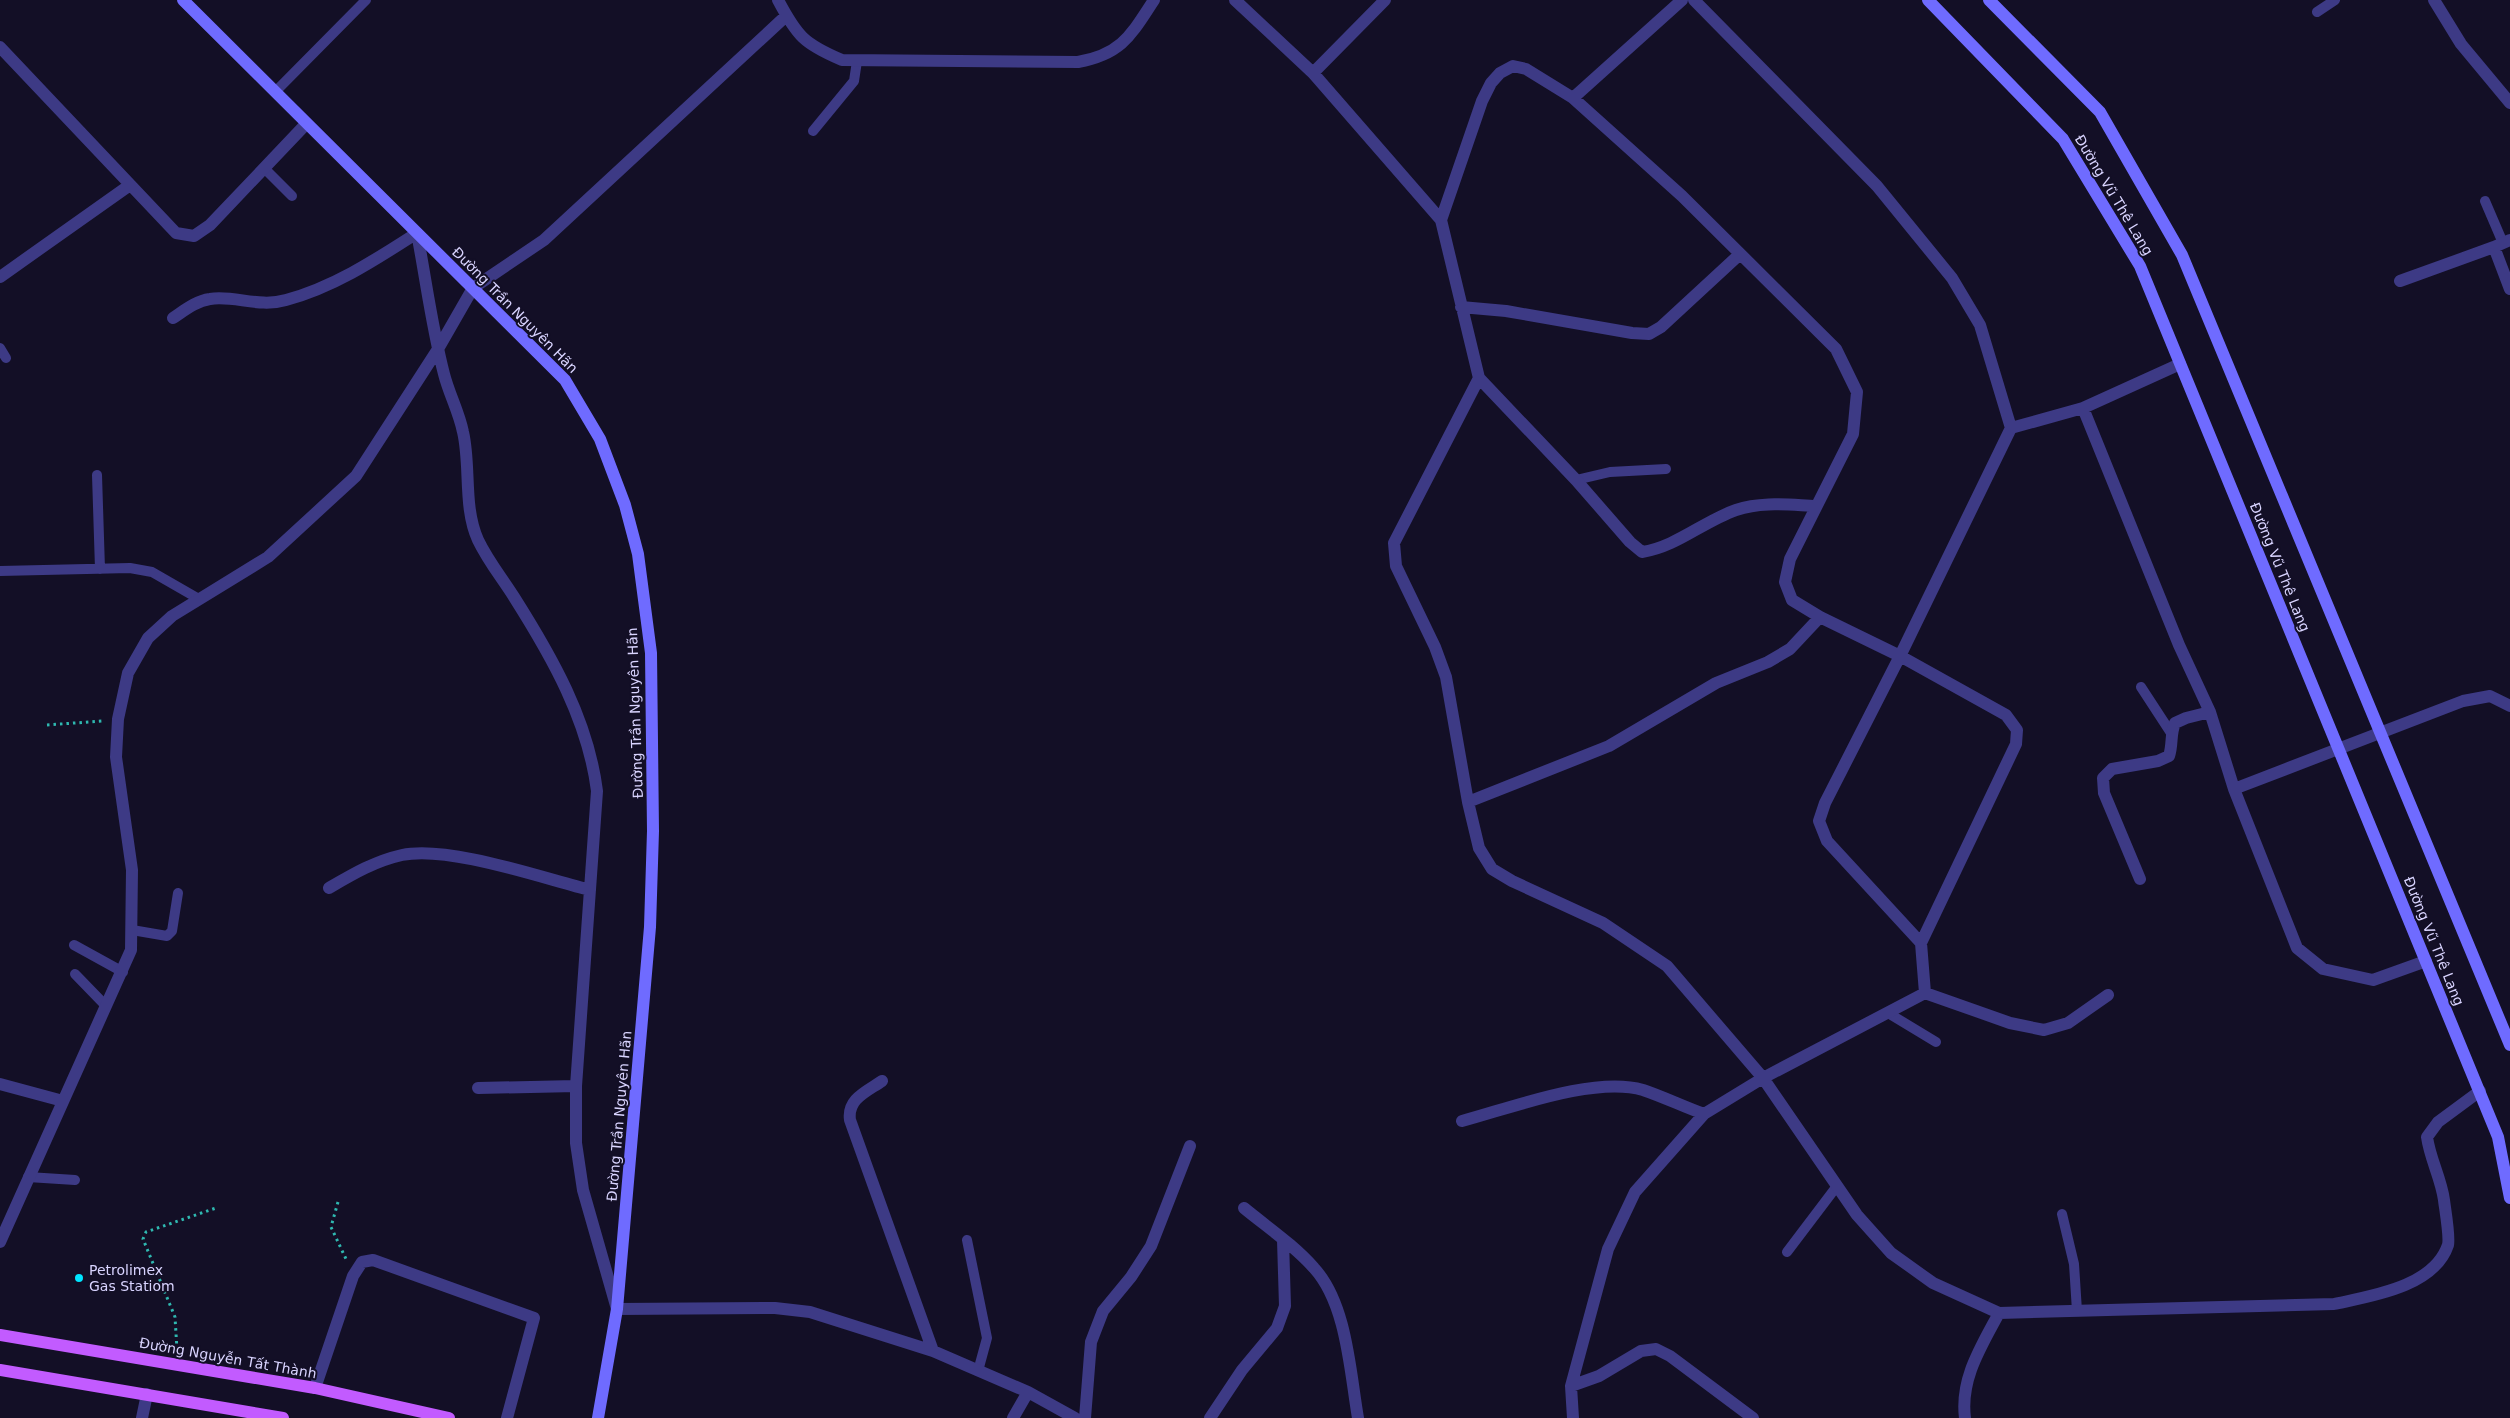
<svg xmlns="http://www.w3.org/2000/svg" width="2510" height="1418" font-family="'DejaVu Sans',sans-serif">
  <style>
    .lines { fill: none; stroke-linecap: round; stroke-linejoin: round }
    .path { stroke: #2fb8b0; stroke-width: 3; stroke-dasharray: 2.5 4; stroke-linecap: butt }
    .lane { stroke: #3d3a85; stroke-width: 10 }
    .street { stroke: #3d3a85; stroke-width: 12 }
    .secondary { stroke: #6f6bff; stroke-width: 12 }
    .primary { stroke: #c25bff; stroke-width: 12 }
    .poi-dot { fill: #00e5ff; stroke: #130f26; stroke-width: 2 }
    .labels { text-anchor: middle; stroke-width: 4; stroke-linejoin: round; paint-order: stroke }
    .street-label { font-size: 14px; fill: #d9d4ff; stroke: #130f26 }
    .poi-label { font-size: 14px; fill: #d9d4ff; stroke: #130f26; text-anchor: start }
  </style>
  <rect width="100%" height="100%" fill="#130f26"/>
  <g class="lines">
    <path class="path" d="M47 725 102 721
      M338 1202 331 1227 346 1259
      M177 1350 175 1317 143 1239 146 1232 216 1208"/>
    <path class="lane" d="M2317 12 2335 0
      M275 92 366 0
      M813 131 854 81 857 61
      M264 168 292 196
      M2485 201 2503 243
      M0 348 6 358
      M97 475 100 569
      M1576 480 1610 472 1666 469
      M0 571 130 568 152 572 199 599
      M2141 687 2171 733
      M132 930 167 936 172 931 178 893
      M74 945 123 972
      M75 974 106 1006
      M1888 1013 1936 1042
      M28 1177 75 1180
      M2062 1214 2074 1264 2077 1311
      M967 1240 987 1338 978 1371
      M1787 1252 1837 1186"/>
    <path class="street" d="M778 0C797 36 804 44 842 60L1078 62C1122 54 1131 35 1154 0
      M1235 0 1313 73 1441 220
      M1694 0 1877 186 1952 278 1980 325 2011 428 1900 656 1825 803 1819 821 1827 841 1921 943
      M2434 0 2461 44 2510 103
      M0 47 176 233 194 236 210 225 306 124
      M1313 73 1385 0
      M1573 98 1682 0
      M2510 240 2494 247 2510 289
      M0 277 130 185
      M2400 281 2494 247
      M1461 307 1506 311 1632 333 1649 334 1661 327 1740 254
      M173 318C185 310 196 301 210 299 234 295 259 308 286 300 334 287 375 260 417 233 426 280 432 328 444 374 449 394 459 412 463 432 471 466 463 507 478 540 488 561 502 578 514 597 552 657 588 720 597 791L576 1086V1143L583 1190 617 1309 775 1308 810 1312 933 1351 1028 1392 1075 1418
      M1479 378 1394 543 1396 566 1435 647 1446 677 1468 802 1479 848 1492 869 1512 881 1603 923 1667 966 1763 1078 1857 1215 1891 1253 1933 1283 1999 1313 2334 1304C2371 1296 2434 1287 2448 1245 2450 1237 2445 1209 2444 1200 2441 1178 2430 1159 2427 1137L2438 1122 2480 1091
      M2083 408 2179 645 2210 712 2234 789 2297 948 2323 969 2373 980 2426 961
      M2011 428 2083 408 2180 364
      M1816 506C1790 505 1762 501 1736 510 1704 521 1676 547 1642 552L1630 542 1576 480 1479 378 1441 220 1482 101 1491 83 1500 73 1513 66 1526 69 1573 98 1682 196 1836 349 1857 392 1853 434 1790 559 1785 582 1792 600 1820 617 1900 656 2006 715 2017 730 2016 744 1921 943 1925 993
      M2234 789 2463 701 2490 696 2510 706
      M1468 802 1609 746 1716 683 1768 662 1790 649 1820 617
      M2140 879 2104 793 2103 778 2112 769 2158 761 2169 756C2173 744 2170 734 2175 723L2186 718 2210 712
      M329 888C353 874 375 861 402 855 448 845 542 878 590 890
      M882 1081C866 1092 847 1099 850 1120L933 1351
      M0 1084 63 1101
      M478 1088 576 1086
      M1704 1114 1763 1078 1925 993 2010 1023 2044 1030 2068 1023 2108 995
      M1462 1121C1511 1108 1594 1076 1643 1090 1664 1097 1684 1107 1704 1114L1635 1192 1608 1249 1571 1386 1573 1418
      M1244 1208C1267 1227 1294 1245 1314 1268 1347 1304 1350 1372 1358 1418
      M0 1242 131 950 132 870 116 757 118 719 128 673 148 638 172 616 268 557 356 476 438 349 473 288 544 240 786 16
      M1571 1386 1599 1376 1641 1351 1656 1349 1670 1356 1753 1418
      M315 1388 353 1276 362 1262 373 1260 534 1318 507 1418
      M142 1418 147 1394
      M1013 1418 1028 1392
      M1085 1418 1091 1342 1103 1311 1131 1277 1151 1246 1190 1146
      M1210 1418 1242 1370 1277 1328 1285 1306 1283 1240
      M1965 1418C1960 1379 1981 1347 1999 1313"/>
    <path class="secondary" d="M183 0 565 380 600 439 625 505 638 554 651 653 653 831 650 927 617 1309 598 1418
      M1928 0 2063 139 2140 266 2498 1137 2510 1198
      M1989 0 2100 112 2182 255 2510 1045"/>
    <path class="primary" d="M0 1335 315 1388 449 1418
      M0 1370 283 1418"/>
  </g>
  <circle class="poi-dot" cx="79" cy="1278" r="5"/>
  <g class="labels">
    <g class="street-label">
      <text transform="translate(2114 195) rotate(59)" y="5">Đường Vũ Thê Lang</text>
      <text transform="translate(515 310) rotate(45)" y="5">Đường Trần Nguyên Hãn</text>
      <text transform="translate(2280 567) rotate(68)" y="5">Đường Vũ Thê Lang</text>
      <text transform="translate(635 713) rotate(-92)" y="5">Đường Trần Nguyên Hãn</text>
      <text transform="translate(2434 941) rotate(68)" y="5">Đường Vũ Thê Lang</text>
      <text transform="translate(619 1116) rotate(-85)" y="5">Đường Trần Nguyên Hãn</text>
      <text transform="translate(228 1358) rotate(10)" y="5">Đường Nguyễn Tất Thành</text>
    </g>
    <g class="poi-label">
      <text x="89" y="1275">Petrolimex<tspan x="89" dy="16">Gas Statiom</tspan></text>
    </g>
  </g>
</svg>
